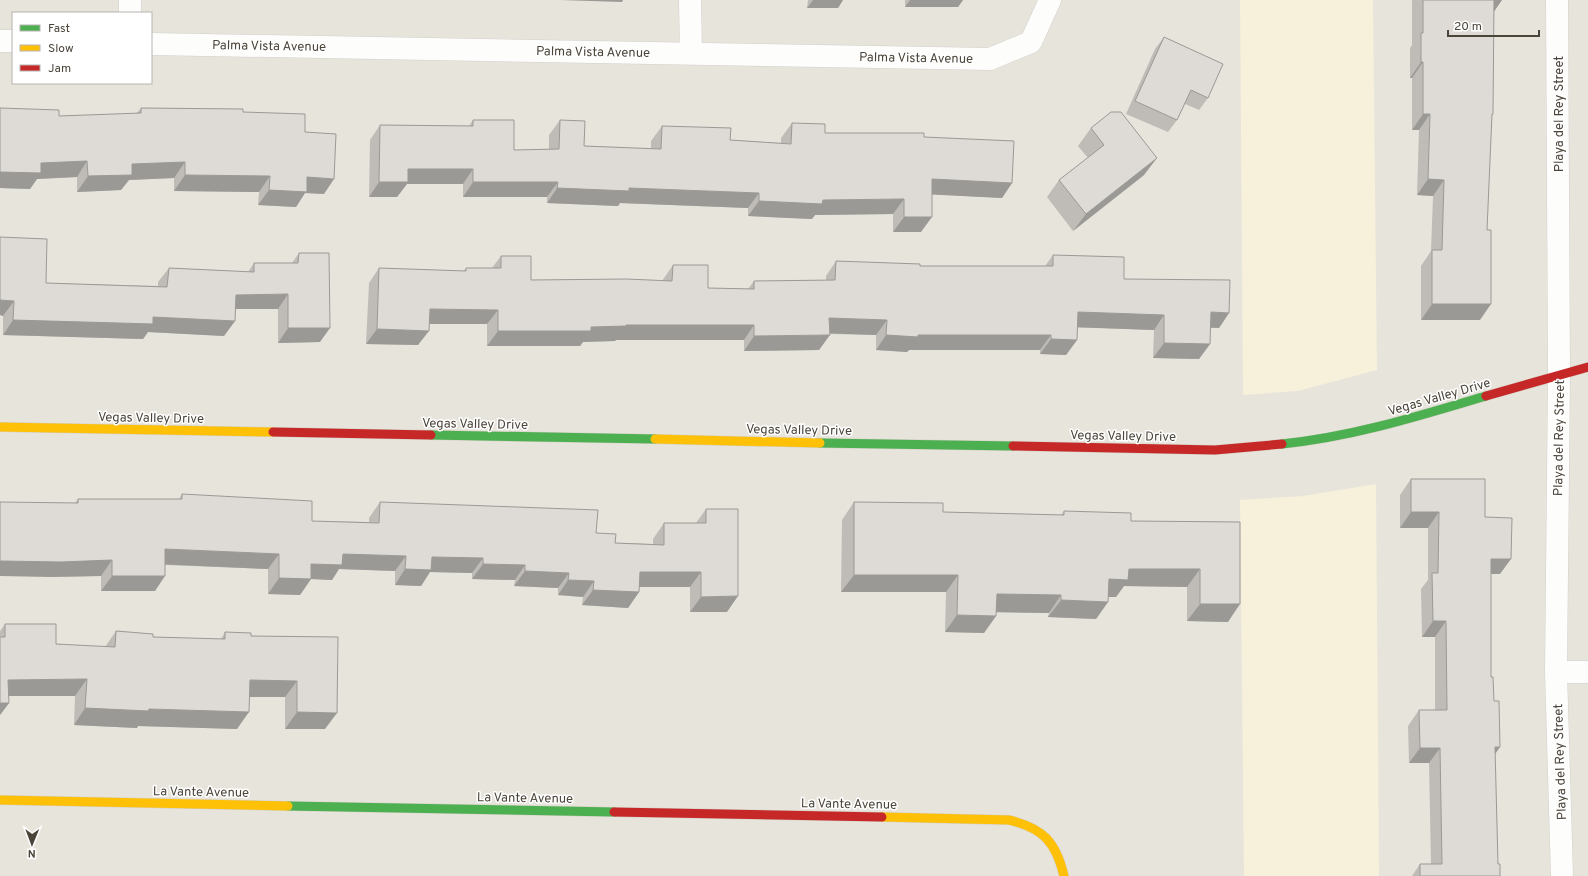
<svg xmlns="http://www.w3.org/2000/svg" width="1588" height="876" font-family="Overpass,sans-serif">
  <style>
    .residential { fill: #e7e4dc; fill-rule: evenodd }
    .sand { fill: #f7f0da }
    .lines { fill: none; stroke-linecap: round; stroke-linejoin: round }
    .street-casing { stroke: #d2d0cb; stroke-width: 23 }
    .fast-casing { stroke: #d3cfc5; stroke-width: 10 }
    .slow-casing { stroke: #d3cfc5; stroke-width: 10 }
    .jam-casing { stroke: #d3cfc5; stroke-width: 10 }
    .street { stroke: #fdfdfc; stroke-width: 22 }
    .fast { stroke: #4caf50; stroke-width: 9 }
    .slow { stroke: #ffc107; stroke-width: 9 }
    .jam { stroke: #c62828; stroke-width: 9 }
    .wall { fill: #bfbcb8 }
    .shaded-wall { fill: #9b9996 }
    .building { fill: #dedbd6; stroke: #9b9996 }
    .labels { text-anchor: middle; stroke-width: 3; stroke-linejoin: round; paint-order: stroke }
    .street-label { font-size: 13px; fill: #4b4439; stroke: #fff }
  </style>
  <rect width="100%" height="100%" fill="#f4f2ee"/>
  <path class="residential" d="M0 0H1588V876H0ZM13 13H151V83H13Z"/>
  <path class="sand" d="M1240 0H1373L1377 370 1298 391 1243 395Z
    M1376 484 1379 876H1244L1240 500 1303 496Z"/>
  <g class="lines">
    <defs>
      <path id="street" d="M690 0 691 52
        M1557 0 1559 375 1556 672 1562 876
        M130 13V0
        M0 41H13
        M151 44 990 59 1031 42 1050 0
        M1556 672H1588"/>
      <path id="fast" d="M431 435 655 439
        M820 443 1013 446
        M1282 444C1352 437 1419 416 1486 396
        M288 806 614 812"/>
      <path id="slow" d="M0 427 273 432
        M655 439 820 443
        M0 800 288 806
        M882 817 1009 820C1043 828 1056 842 1064 876"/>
      <path id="jam" d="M1486 396 1588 367
        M273 432 431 435
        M1013 446 1215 450 1282 444
        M614 812 882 817"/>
    </defs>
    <use href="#street" class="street-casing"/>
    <use href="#fast" class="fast-casing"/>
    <use href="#slow" class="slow-casing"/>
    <use href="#jam" class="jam-casing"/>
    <use href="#street" class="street"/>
    <use href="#fast" class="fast"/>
    <use href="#slow" class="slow"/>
    <use href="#jam" class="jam"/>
  </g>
  <path class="wall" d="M808 0H843L838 8H807Z
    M905 0H963L958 7H905Z
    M1412 0H1502L1494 11 1492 117 1480 320H1421V266L1431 251 1433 196 1417 195 1419 130H1412V78H1410V48L1412 45Z
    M1164 37 1208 98 1199 110 1185 104 1177 120 1168 132 1126 114 1155 49Z
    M0 108 59 116 136 114 141 108 243 112 305 132 324 194 305 193 296 207 258 205 259 192 174 191V178L129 180 121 190 77 192V177L37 179 30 189 0 188Z
    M473 120 514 150H549V135L560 120 584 146 651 149V141L662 126 730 140 781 143V138L792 123 825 133 924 137 1012 183 1002 198 932 194 921 232H893V214L815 215 812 219 748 216V208L620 203 618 206 547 203V197H463V184H407L397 197H369L370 140 380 125 469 126Z
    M1091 128 1144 175 1073 231 1047 197 1059 180 1088 158 1078 146Z
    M0 237 46 283 158 286V282L169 268 248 272 254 263H292L299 253 320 342 278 343V309H235V321L224 336 148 332 143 339 3 335V316L0 315Z
    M1053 255 1124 279 1229 313 1219 328H1210V344L1199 359 1153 358 1154 330 1077 327V340L1066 355 1040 354V350H909L907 352 876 350V335L830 334 819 350 744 351V340H616L615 341 583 342 580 346H487V324H429L418 345 366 344 369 283 379 268 464 271 466 268H492L501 256 531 280 662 281 673 265 708 288 748 289 754 281 826 280V276L836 261 920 266H1045Z
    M1411 479 1485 517 1500 574H1491V677L1495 754 1498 864 1500 876H1412L1420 864H1431L1429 763H1409L1408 726 1419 710H1435V637H1422L1421 589 1428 580V528H1400V495Z
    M182 494 312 521 369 522V518L380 502 596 533 615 543 653 544V539L664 523H696L706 509 727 612H690V587H639V592L628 608 582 605 583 597 558 595V588L514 586 515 580 472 579V573L430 572 421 586 395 585V571L339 569 332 580 311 579 300 595 268 594V569L165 565 155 591H101V576L50 577 75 503 78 499H179Z
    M854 502 943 512 1061 515 1064 511 1131 521 1240 522 1228 622 1187 621V587L1124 586 1116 597H1108V602L1096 619 1048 617 1049 613 996 612V616L984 633 945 632 946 592H841L842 520Z
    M5 624 56 644 105 647 116 631 153 637 221 639 225 632 251 636 338 637 325 729H285V697H250L237 729 138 726 137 728 74 725 75 696H8L9 703 0 715V631Z"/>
  <path class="shaded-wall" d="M560 0H623L622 2Z
    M813 0H843L838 8H807Z
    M910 0H963L958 7H905Z
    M1492 0H1502L1493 13Z
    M1421 62H1423L1412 78H1410Z
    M1423 114H1430L1419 130H1412Z
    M1157 158 1144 175 1073 231 1086 214Z
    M87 161 77 177 37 179 30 189 0 188V172L41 163Z
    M185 162 174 178 129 180 121 190 77 192 88 176 132 164Z
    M408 169H473L463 184H407L397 197H369L379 182Z
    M185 175 270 176 259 192 174 191Z
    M307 177 334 179 324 194 305 193 296 207 258 205 269 190Z
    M932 179 1012 183 1002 198 921 194Z
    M1428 179 1444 180 1433 196 1417 195Z
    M473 182H558L547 197H463Z
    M557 188H629L759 193 748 208 620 203 618 206 547 203Z
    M904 199 893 214 815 215 812 219 748 216 759 201 823 200Z
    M904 217H932L921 232H893Z
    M288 294 278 309H226L236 295Z
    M0 300 14 301 3 316 0 315Z
    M1432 304H1491L1480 320H1421Z
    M430 309 498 310 487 324H419Z
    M1078 312 1164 315 1154 330 1067 327Z
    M1211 312 1229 313 1219 328 1200 327Z
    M153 317 235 321 224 336 148 332 143 339 3 335 13 320Z
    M829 318 887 320 876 335 819 333Z
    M626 325H754L744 340H616L615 341 583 342 580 346H487L498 331Z
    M288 328H330L320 342 278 343Z
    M377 329 429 331 418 345 366 344Z
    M830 335 819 350 744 351 754 336Z
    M886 335H1051L1040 350H909L907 352 876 350Z
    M1051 339 1077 340 1066 355 1040 354Z
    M1164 343 1210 344 1199 359 1153 358Z
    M1411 512H1439L1428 528H1400Z
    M165 549 279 554 268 569 155 564Z
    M343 554 406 556 395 571 339 569 332 580 311 579 300 595 268 594 279 578 311 564Z
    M432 557 483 558 472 573 430 572 421 586 395 585 405 569Z
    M1491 559H1511L1500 574H1480Z
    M112 560 101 576 50 577 0 576V561Z
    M483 564 525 565 515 580 472 579Z
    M1129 569H1200L1187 587 1124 586 1116 597H1096L1109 579Z
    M525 571 569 573 558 588 514 586Z
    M640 572H701L690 587H629Z
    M854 575H958L946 592H841Z
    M112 576H165L155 591H101Z
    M568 580 594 581 583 597 558 595Z
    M593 590 639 592 628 608 582 605Z
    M997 594 1061 595 1049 613 984 612Z
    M738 596 727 612H690L701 597Z
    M1061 600 1108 602 1096 619 1048 617Z
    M1200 604H1240L1228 622 1187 621Z
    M957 615 996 616 984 633 945 632Z
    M1433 621H1446L1435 637H1422Z
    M87 679 75 696H0L8 680Z
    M250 680 297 681 285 697H238Z
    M0 703H9L0 715Z
    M85 708 149 709 249 712 237 729 138 726 137 728 74 725Z
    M297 712 337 713 325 729H285Z
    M1495 747H1500L1489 763Z
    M1420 748H1440L1429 763H1409Z"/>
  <path class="building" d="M1423 0H1494L1493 114H1492L1487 230H1491V304H1432V250H1442L1444 180 1428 179 1430 114H1423V62H1421V33H1423Z
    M1164 37 1223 64 1208 98 1191 90 1177 120 1135 101Z
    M0 108 59 110V116L141 113V108L243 109V112L305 114V132L336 134 334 179 307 177V192L269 190 270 176 185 175V162L132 164V175L88 176 87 161 41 163V173L0 172Z
    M1111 112H1121L1157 158 1086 214 1059 180 1104 145 1091 128Z
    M473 120H514V150L559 149 560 120 585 121 584 146 661 149 662 126 731 128 730 140 791 144 792 123 825 124V133H924V137L1014 141 1012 183 932 179V217H904V199L823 200 822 204 759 201V193L629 188V191L557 188 558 182H473V169H408V182H379L380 125 473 126Z
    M0 237 47 239 46 283 167 287 169 268 254 272V263H298L299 253H329L330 328H288V294L236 295 235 321 153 317V324L13 320 14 301 0 300Z
    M1053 255 1124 257V279L1230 280 1229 313 1211 312 1210 344 1164 343V315L1078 312 1077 340 1051 339V335H918V337L886 335 887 320 829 318 830 335 754 336V325H626V326L591 327V331H498V310L430 309 429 331 377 329 379 268 466 271V268H501V256H531V280L626 279 672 281 673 265H708V288L754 289V281L835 280 836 261 920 264V266H1053Z
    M1411 479H1485V517L1512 518 1511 559H1491V677H1493L1494 701H1499L1500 747H1495L1498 864H1500V876H1420V864H1442L1440 748H1420L1419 710H1447L1446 621H1433L1432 573H1438L1439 512H1411Z
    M182 494 312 501V521L379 523 380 502 598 510 596 533 616 534 615 543 664 545V523H706V509H738V596L701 597V572H640L639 592 593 590 594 581 568 580 569 573 525 571V565L483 564V558L432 557 431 570 405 569 406 556 343 554 342 565 311 564V579L279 578V554L165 549V576H112V560L61 562 0 561V502L78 503V499H182Z
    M854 502 943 503V512L1064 515V511L1131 513V521L1240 522V604H1200V569H1129L1128 580 1109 579 1108 602 1061 600V595L997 594 996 616 957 615 958 575H854Z
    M5 624H56V644L115 647 116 631 153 634V637L225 639V632L251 633V636L338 637 337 713 297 712V681L250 680 249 712 149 709 148 711 85 708 87 679 8 680 9 703H0V637H5Z"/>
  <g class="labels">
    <g class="street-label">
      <text transform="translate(269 45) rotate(1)" y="5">Palma Vista Avenue</text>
      <text transform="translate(593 51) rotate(1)" y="5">Palma Vista Avenue</text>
      <text transform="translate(916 57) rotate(1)" y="5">Palma Vista Avenue</text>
      <text transform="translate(1558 114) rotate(-90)" y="5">Playa del Rey Street</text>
      <text transform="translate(1439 396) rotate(-16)" y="5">Vegas Valley Drive</text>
      <text transform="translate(151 417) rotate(1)" y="5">Vegas Valley Drive</text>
      <text transform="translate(475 423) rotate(1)" y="5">Vegas Valley Drive</text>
      <text transform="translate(799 429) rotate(1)" y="5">Vegas Valley Drive</text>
      <text transform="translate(1123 435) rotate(1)" y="5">Vegas Valley Drive</text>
      <text transform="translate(1558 438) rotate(-89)" y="5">Playa del Rey Street</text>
      <text transform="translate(1559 762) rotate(-92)" y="5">Playa del Rey Street</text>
      <text transform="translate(201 791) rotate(1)" y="5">La Vante Avenue</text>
      <text transform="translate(525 797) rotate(1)" y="5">La Vante Avenue</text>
      <text transform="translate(849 803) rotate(1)" y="5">La Vante Avenue</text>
    </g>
  </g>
  <rect x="12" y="12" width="140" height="72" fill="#ffffff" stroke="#b7b4b0"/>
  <rect x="20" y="25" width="20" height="6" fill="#4caf50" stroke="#b7b4b0"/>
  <text x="48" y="32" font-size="12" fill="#4b4439">Fast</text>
  <rect x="20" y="45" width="20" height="6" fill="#ffc107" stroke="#b7b4b0"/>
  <text x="48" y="52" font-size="12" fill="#4b4439">Slow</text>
  <rect x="20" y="65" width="20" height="6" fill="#c62828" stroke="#b7b4b0"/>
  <text x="48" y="72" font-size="12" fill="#4b4439">Jam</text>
  <g transform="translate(32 844) rotate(181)" stroke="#ffffff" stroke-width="3" paint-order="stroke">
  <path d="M0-3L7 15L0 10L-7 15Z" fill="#4b4439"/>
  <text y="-6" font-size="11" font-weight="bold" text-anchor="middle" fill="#4b4439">N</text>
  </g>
  <path d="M1448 30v6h91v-6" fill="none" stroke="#4b4439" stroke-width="2"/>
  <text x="1454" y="30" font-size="12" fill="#4b4439" stroke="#ffffff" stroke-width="3" paint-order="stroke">20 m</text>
</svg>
